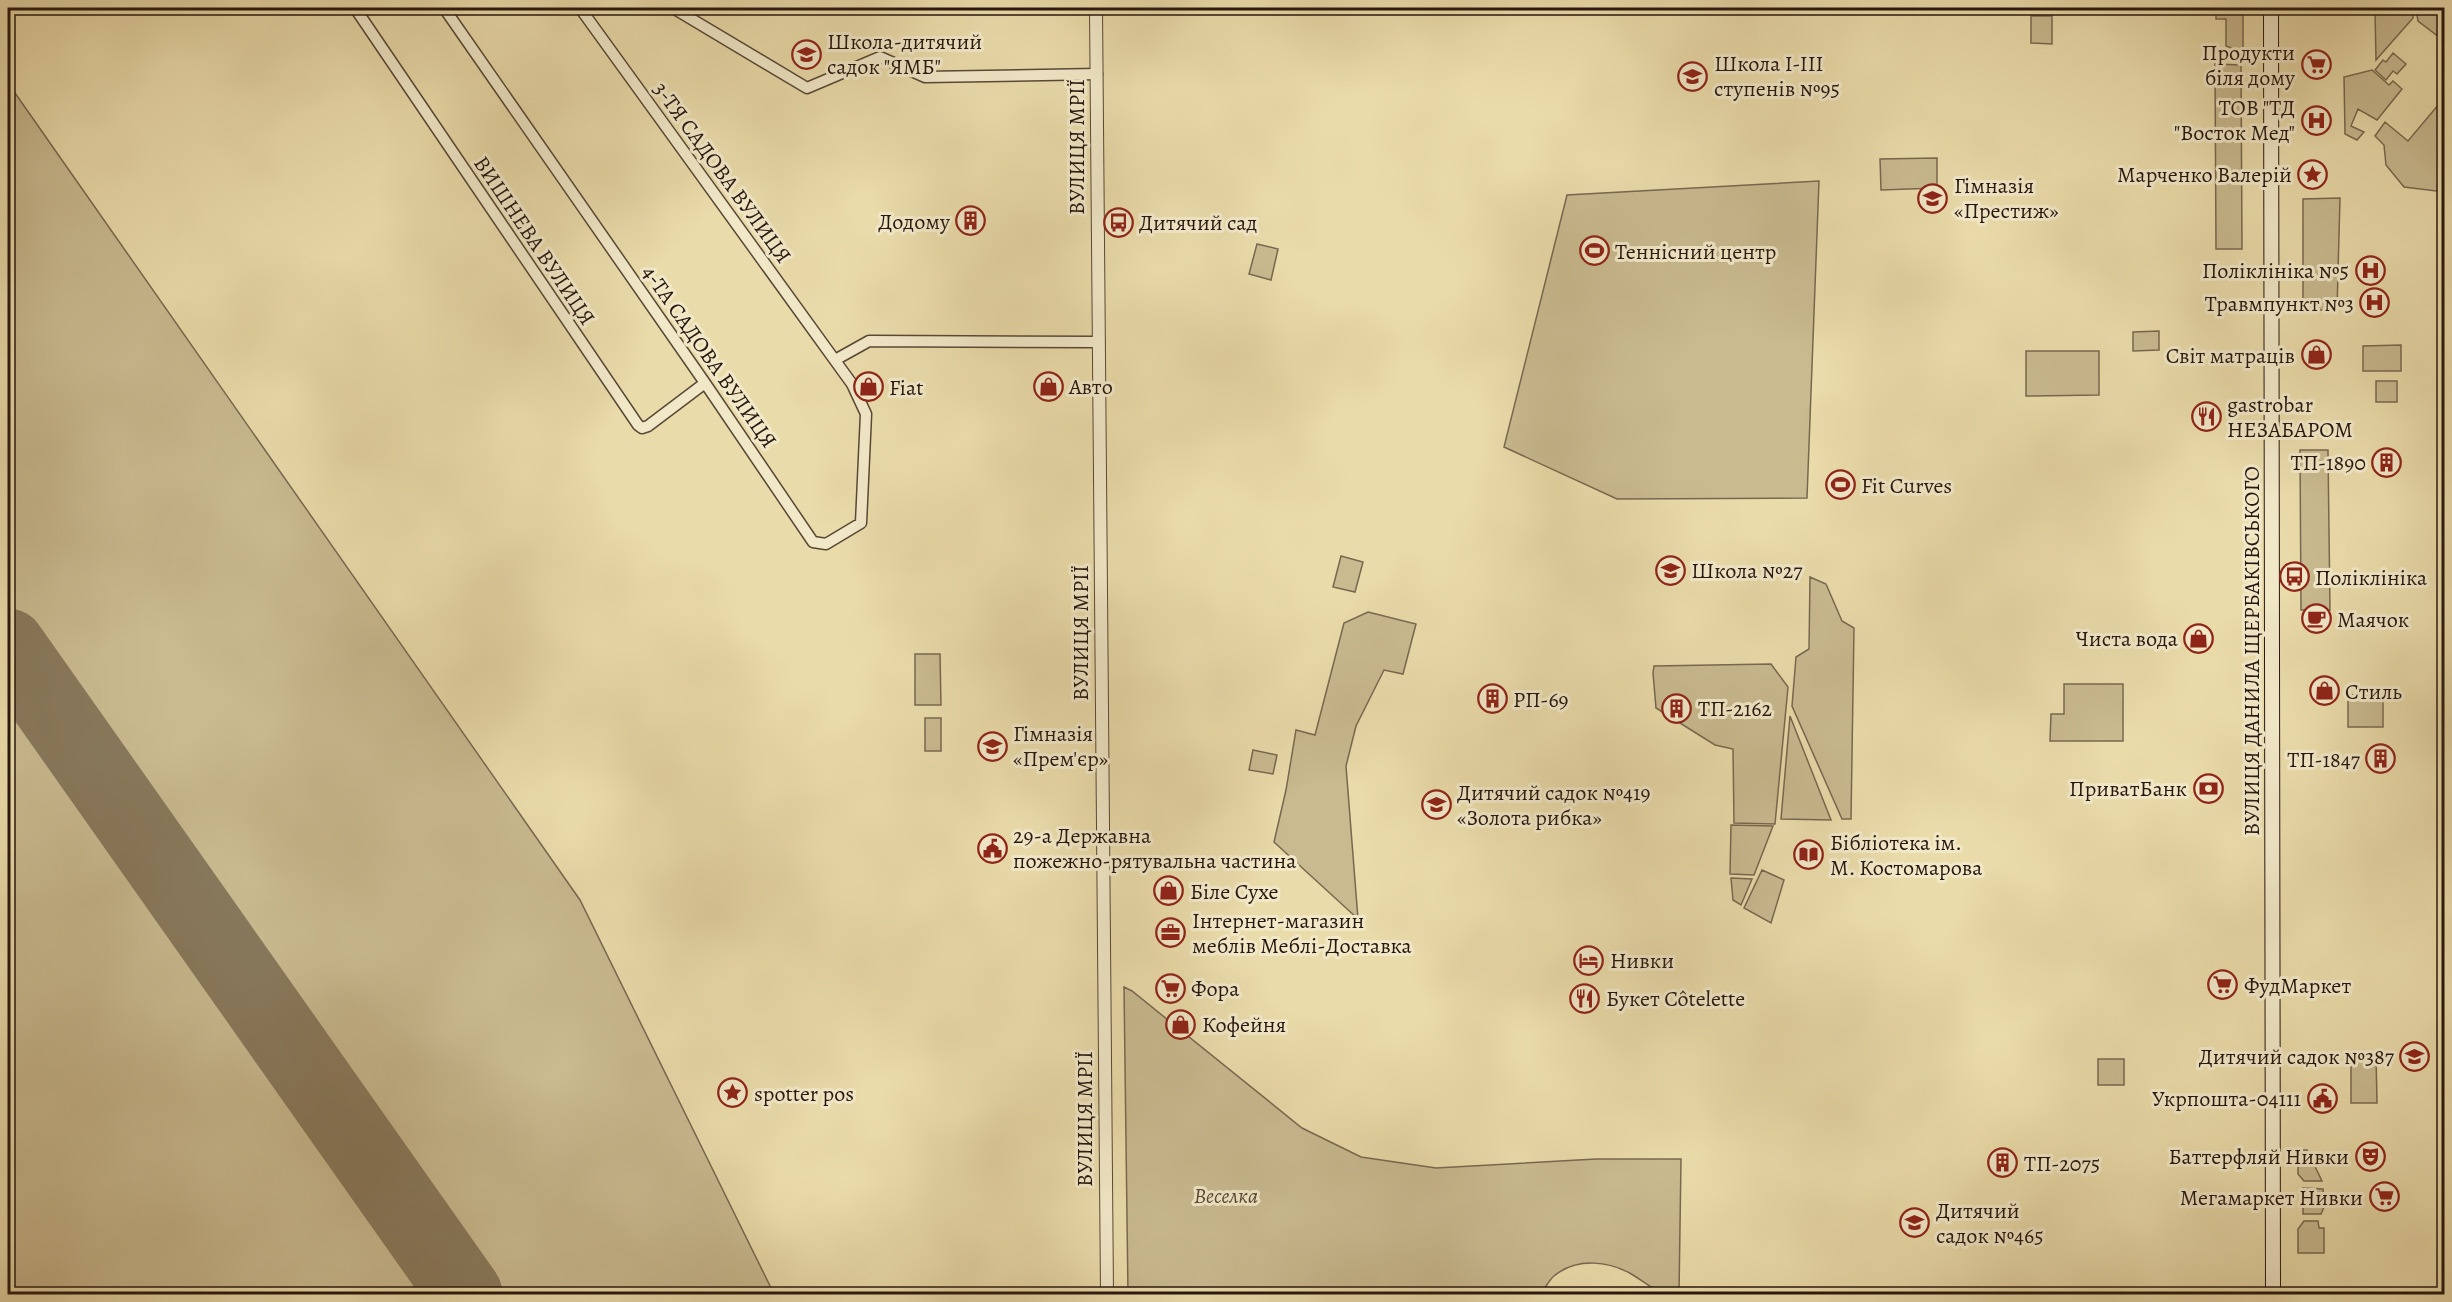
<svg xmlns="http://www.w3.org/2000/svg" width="2452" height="1302" font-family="Alegreya,serif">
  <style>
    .green { fill: #c9ba90; stroke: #786850; stroke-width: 1.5 }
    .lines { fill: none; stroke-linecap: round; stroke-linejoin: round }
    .runway { stroke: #88795c; stroke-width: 75 }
    .minor-casing { stroke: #584836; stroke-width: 13 }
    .tertiary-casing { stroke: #584836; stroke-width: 14 }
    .secondary-casing { stroke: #27170f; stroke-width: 16 }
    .minor { stroke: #f1e8c8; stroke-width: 10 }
    .tertiary { stroke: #f1e8c8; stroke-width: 12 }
    .secondary { stroke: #f1e8c8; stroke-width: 14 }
    .labels { text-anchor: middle; stroke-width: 6; stroke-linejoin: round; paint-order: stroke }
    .poi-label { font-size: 22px; fill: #27170f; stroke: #f1e8c8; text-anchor: start }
    .street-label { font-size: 22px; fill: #27170f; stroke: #f1e8c8 }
    .park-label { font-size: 22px; font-style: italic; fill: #584836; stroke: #f1e8c8 }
  </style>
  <rect width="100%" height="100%" fill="#eadbaa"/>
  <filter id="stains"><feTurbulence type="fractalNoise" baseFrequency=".00333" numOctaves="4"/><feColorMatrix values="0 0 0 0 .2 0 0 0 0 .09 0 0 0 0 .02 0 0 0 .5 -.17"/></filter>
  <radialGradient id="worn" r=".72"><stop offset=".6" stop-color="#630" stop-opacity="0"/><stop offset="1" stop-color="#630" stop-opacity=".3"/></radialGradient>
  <path class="green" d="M2216 8H2243V51L2241 52 2226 46V19H2216Z
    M2413 9V18L2376 60 2375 10Z
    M2416 9H2432L2444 14V37L2443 40 2418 21Z
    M2031 16H2052V44L2031 43Z
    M2393 53 2406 64 2397 74 2393 71 2386 80 2375 70 2383 60 2386 62Z
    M2215 64 2241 65 2242 249H2216Z
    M2372 70 2389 85 2393 81 2402 89 2377 120 2358 109 2351 126 2364 132 2357 140 2345 134 2344 77Z
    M8 83 580 900 774 1294H8Z
    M2444 98V192L2404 187 2386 165 2384 145 2375 136 2385 122 2408 141Z
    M1937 158V188L1881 190 1880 159Z
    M1819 181 1807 498 1617 499 1504 447 1567 195Z
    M2340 198 2337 310H2303V199Z
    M1257 244 1278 249 1271 280 1249 274Z
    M2159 331V350L2133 351V332Z
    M2401 345V371H2363V346Z
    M2026 351H2099V395L2026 396Z
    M2376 381H2397V402H2376Z
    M2300 450H2328L2330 610H2301Z
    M1341 556 1363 562 1355 592 1333 587Z
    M1810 577 1826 584 1842 621 1854 628 1851 819H1842L1792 706 1796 657 1809 649Z
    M1368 612 1416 624 1403 674 1384 670 1356 726 1346 766 1358 919 1274 842 1286 790 1296 730 1315 735 1344 623Z
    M915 654H940L941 705H915Z
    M1771 664 1788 687 1775 824 1734 823 1733 749 1715 745 1656 708 1653 673 1654 666Z
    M2064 684H2123V741H2050L2051 714H2064Z
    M2348 695H2383V727H2348Z
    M1790 716 1831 820 1781 819Z
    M925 718H941V751H925Z
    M1253 750 1277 755 1273 774 1249 770Z
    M1731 825 1773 826 1754 875 1730 874Z
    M1762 870 1784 880 1771 923 1744 908Z
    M1731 878 1752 879 1741 905 1733 900Z
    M1124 987 1132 991 1302 1128 1361 1157 1436 1168 1596 1159H1681L1679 1294C1657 1295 1651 1286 1633 1275 1610 1261 1577 1257 1554 1276 1549 1280 1545 1289 1540 1294H1128Z
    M2351 1055H2376L2377 1103H2351Z
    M2098 1059H2124V1085H2098Z
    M2298 1150H2307L2322 1181H2304L2298 1174Z
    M2303 1188 2323 1189 2324 1207 2321 1214H2303Z
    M2304 1221H2318L2319 1228H2324V1253H2298V1229Z"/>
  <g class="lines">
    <path class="runway" d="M8 646 465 1294"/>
    <defs>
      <path id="minor" d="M355 8 638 425 642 428 648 426 705 383
        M444 8 705 383 813 542 826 544 861 523 866 414 852 384 580 8
        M673 8 807 88 880 57 925 77 1097 74
        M835 360 869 341 1099 342"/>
      <path id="tertiary" d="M1096 8 1107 1294"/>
      <path id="secondary" d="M2271 8 2273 1294"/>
    </defs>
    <use href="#minor" class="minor-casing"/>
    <use href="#tertiary" class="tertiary-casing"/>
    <use href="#secondary" class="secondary-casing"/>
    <use href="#minor" class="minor"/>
    <use href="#tertiary" class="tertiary"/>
    <use href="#secondary" class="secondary"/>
  </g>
  <defs>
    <symbol id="school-ring" viewBox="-11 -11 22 22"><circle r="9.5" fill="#f1e8c8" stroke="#8f2418" stroke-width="1.5"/><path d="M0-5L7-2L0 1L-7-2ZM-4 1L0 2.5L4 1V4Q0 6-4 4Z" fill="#8f2418"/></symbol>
    <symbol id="supermarket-ring" viewBox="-11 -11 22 22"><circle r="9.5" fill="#f1e8c8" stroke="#8f2418" stroke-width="1.5"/><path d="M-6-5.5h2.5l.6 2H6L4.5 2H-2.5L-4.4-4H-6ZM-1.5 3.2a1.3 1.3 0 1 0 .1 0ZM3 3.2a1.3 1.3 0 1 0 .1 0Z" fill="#8f2418"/></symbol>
    <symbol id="hospital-ring" viewBox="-11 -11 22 22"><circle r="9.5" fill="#f1e8c8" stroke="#8f2418" stroke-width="1.5"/><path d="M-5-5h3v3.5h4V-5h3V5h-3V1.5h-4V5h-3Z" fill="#8f2418"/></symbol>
    <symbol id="sight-ring" viewBox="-11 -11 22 22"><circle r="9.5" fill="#f1e8c8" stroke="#8f2418" stroke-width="1.5"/><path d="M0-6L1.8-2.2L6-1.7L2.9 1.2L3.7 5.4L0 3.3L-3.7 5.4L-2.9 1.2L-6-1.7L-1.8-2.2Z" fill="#8f2418"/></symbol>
    <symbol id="building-ring" viewBox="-11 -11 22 22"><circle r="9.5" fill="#f1e8c8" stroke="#8f2418" stroke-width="1.5"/><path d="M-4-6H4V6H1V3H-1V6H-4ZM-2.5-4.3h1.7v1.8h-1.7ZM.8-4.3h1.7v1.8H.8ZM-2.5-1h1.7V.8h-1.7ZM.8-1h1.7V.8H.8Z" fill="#8f2418"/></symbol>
    <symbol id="bus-ring" viewBox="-11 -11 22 22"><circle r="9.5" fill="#f1e8c8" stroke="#8f2418" stroke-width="1.5"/><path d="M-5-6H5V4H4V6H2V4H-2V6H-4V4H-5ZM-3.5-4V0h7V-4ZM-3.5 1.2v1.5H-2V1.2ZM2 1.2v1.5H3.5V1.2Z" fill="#8f2418"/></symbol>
    <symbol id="stadium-ring" viewBox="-11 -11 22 22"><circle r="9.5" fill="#f1e8c8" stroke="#8f2418" stroke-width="1.5"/><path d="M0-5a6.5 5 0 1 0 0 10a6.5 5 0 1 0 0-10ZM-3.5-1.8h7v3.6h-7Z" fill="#8f2418"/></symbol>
    <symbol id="shop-ring" viewBox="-11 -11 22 22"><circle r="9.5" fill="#f1e8c8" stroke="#8f2418" stroke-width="1.5"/><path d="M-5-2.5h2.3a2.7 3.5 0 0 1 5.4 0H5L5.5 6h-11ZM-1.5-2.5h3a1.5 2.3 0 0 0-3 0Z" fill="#8f2418"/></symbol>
    <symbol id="restaurant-ring" viewBox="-11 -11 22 22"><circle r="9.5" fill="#f1e8c8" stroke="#8f2418" stroke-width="1.5"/><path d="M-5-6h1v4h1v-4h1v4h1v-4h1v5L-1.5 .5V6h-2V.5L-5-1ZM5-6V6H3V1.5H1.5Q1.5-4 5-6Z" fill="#8f2418"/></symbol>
    <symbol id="cafe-ring" viewBox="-11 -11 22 22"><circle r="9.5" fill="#f1e8c8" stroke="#8f2418" stroke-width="1.5"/><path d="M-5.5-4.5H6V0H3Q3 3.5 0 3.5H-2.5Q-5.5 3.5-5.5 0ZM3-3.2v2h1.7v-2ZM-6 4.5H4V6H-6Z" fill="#8f2418"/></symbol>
    <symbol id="bank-ring" viewBox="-11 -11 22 22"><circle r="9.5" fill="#f1e8c8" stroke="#8f2418" stroke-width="1.5"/><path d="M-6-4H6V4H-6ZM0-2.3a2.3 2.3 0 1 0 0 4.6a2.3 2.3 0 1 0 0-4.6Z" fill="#8f2418"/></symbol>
    <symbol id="civic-ring" viewBox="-11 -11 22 22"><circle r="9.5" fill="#f1e8c8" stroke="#8f2418" stroke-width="1.5"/><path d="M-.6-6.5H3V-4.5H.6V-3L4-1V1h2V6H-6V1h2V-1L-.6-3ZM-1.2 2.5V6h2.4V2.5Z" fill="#8f2418"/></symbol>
    <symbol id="library-ring" viewBox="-11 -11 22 22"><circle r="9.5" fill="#f1e8c8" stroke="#8f2418" stroke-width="1.5"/><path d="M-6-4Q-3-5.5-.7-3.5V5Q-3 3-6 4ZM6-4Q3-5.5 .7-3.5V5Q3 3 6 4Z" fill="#8f2418"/></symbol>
    <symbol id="office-ring" viewBox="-11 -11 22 22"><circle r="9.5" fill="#f1e8c8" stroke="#8f2418" stroke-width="1.5"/><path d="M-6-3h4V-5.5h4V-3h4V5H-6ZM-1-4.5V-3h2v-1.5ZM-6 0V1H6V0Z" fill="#8f2418"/></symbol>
    <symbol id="hotel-ring" viewBox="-11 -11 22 22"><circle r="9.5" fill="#f1e8c8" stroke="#8f2418" stroke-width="1.5"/><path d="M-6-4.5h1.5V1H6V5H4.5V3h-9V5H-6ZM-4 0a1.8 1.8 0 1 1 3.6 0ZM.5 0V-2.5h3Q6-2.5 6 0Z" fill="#8f2418"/></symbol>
    <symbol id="theatre-ring" viewBox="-11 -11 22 22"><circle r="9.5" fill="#f1e8c8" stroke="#8f2418" stroke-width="1.5"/><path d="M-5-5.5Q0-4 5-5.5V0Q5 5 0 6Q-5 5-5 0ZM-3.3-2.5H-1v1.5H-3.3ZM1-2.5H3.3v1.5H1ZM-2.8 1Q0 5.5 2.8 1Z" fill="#8f2418"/></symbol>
  </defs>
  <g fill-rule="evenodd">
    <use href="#school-ring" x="790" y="38" width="33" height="33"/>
    <use href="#supermarket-ring" x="2300" y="48" width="33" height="33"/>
    <use href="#school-ring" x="1676" y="60" width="33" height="33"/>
    <use href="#hospital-ring" x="2300" y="104" width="33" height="33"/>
    <use href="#sight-ring" x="2296" y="158" width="33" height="33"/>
    <use href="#school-ring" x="1916" y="182" width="33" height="33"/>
    <use href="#building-ring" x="954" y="204" width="33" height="33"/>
    <use href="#bus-ring" x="1102" y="206" width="33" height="33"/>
    <use href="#stadium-ring" x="1578" y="234" width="33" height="33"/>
    <use href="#hospital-ring" x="2354" y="254" width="33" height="33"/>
    <use href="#hospital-ring" x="2358" y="286" width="33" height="33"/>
    <use href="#shop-ring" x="2300" y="338" width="33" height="33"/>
    <use href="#shop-ring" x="1032" y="370" width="33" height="33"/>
    <use href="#shop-ring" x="852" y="370" width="33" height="33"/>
    <use href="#restaurant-ring" x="2190" y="400" width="33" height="33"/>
    <use href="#building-ring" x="2370" y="446" width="33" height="33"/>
    <use href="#stadium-ring" x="1824" y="468" width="33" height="33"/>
    <use href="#school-ring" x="1654" y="554" width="33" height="33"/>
    <use href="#bus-ring" x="2278" y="560" width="33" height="33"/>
    <use href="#cafe-ring" x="2300" y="602" width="33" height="33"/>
    <use href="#shop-ring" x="2182" y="622" width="33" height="33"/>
    <use href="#shop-ring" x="2308" y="674" width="33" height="33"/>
    <use href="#building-ring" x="1476" y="682" width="33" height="33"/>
    <use href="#building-ring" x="1660" y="692" width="33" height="33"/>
    <use href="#school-ring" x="976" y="730" width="33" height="33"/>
    <use href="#building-ring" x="2364" y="742" width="33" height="33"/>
    <use href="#bank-ring" x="2192" y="772" width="33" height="33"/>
    <use href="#school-ring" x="1420" y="788" width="33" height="33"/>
    <use href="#civic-ring" x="976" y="832" width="33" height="33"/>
    <use href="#library-ring" x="1792" y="838" width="33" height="33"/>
    <use href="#shop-ring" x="1152" y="874" width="33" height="33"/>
    <use href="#office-ring" x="1154" y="916" width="33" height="33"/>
    <use href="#hotel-ring" x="1572" y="944" width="33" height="33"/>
    <use href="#supermarket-ring" x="2206" y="968" width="33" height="33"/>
    <use href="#supermarket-ring" x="1154" y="972" width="33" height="33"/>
    <use href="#restaurant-ring" x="1568" y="982" width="33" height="33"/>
    <use href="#shop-ring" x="1164" y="1008" width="33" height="33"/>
    <use href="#school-ring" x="2398" y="1040" width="33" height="33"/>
    <use href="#sight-ring" x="716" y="1076" width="33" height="33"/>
    <use href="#civic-ring" x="2306" y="1082" width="33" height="33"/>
    <use href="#theatre-ring" x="2354" y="1140" width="33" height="33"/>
    <use href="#building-ring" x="1986" y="1146" width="33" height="33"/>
    <use href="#supermarket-ring" x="2368" y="1180" width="33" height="33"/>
    <use href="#school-ring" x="1898" y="1206" width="33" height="33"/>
  </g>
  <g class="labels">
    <g class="poi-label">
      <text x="827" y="49">Школа-дитячий<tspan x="827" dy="25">садок "ЯМБ"</tspan></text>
      <text x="2295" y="60" text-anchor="end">Продукти<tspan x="2295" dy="25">біля дому</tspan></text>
      <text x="1714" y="71">Школа І-ІІІ<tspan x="1714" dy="25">ступенів №95</tspan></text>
      <text x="2295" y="115" text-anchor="end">ТОВ "ТД<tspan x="2295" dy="25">"Восток Мед"</tspan></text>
      <text x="2292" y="182" text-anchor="end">Марченко Валерій</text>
      <text x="1954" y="193">Гімназія<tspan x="1954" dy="25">«Престиж»</tspan></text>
      <text x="950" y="229" text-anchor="end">Додому</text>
      <text x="1139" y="230">Дитячий сад</text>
      <text x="1615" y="259">Теннісний центр</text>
      <text x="2349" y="278" text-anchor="end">Поліклініка №5</text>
      <text x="2354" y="311" text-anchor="end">Травмпункт №3</text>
      <text x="2295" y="363" text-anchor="end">Світ матраців</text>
      <text x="1069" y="394">Авто</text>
      <text x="889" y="395">Fiat</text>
      <text x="2227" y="412">gastrobar<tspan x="2227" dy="25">НЕЗАБАРОМ</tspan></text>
      <text x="2366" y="470" text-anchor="end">ТП-1890</text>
      <text x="1861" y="493">Fit Curves</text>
      <text x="1691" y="578">Школа №27</text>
      <text x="2315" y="585">Поліклініка</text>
      <text x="2337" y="627">Маячок</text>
      <text x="2178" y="646" text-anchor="end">Чиста вода</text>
      <text x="2345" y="699">Стиль</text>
      <text x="1513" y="707">РП-69</text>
      <text x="1698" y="716">ТП-2162</text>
      <text x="1013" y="741">Гімназія<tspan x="1013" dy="25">«Прем'єр»</tspan></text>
      <text x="2360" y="767" text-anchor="end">ТП-1847</text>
      <text x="2187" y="796" text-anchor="end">ПриватБанк</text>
      <text x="1457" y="800">Дитячий садок №419<tspan x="1457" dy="25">«Золота рибка»</tspan></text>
      <text x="1013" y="843">29-а Державна<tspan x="1013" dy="25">пожежно-рятувальна частина</tspan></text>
      <text x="1830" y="850">Бібліотека ім.<tspan x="1830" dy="25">М. Костомарова</tspan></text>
      <text x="1190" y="899">Біле Сухе</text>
      <text x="1192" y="928">Інтернет-магазин<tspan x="1192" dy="25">меблів Меблі-Доставка</tspan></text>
      <text x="1610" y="968">Нивки</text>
      <text x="2244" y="993">ФудМаркет</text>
      <text x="1191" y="996">Фора</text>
      <text x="1606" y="1006">Букет Côtelette</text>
      <text x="1202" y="1032">Кофейня</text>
      <text x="2394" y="1064" text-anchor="end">Дитячий садок №387</text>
      <text x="754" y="1101">spotter pos</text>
      <text x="2301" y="1106" text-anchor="end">Укрпошта-04111</text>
      <text x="2349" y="1164" text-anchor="end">Баттерфляй Нивки</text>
      <text x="2024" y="1171">ТП-2075</text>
      <text x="2363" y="1205" text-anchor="end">Мегамаркет Нивки</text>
      <text x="1936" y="1218">Дитячий<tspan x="1936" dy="25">садок №465</tspan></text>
    </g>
    <g class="street-label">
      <text transform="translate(1076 147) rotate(-90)" y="8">ВУЛИЦЯ МРІЇ</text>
      <text transform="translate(723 172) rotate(54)" y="8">3-ТЯ САДОВА ВУЛИЦЯ</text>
      <text transform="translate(535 240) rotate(56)" y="8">ВИШНЕВА ВУЛИЦЯ</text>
      <text transform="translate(710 356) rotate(55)" y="8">4-ТА САДОВА ВУЛИЦЯ</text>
      <text transform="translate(1080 633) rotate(-90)" y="8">ВУЛИЦЯ МРІЇ</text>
      <text transform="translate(2251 651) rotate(-90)" y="8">ВУЛИЦЯ ДАНИЛА ЩЕРБАКІВСЬКОГО</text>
      <text transform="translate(1084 1119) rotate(-90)" y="8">ВУЛИЦЯ МРІЇ</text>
    </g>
    <g class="park-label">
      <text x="1226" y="1203">Веселка</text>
    </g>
  </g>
  <rect width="2452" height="1302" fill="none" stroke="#eadbaa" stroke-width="30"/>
  <rect x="9" y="9" width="2434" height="1284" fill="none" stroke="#27170f" stroke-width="3"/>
  <rect x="15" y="15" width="2422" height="1272" fill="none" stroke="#27170f" stroke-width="1.5"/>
  <rect width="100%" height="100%" filter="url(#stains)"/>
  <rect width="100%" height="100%" fill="url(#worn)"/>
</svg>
